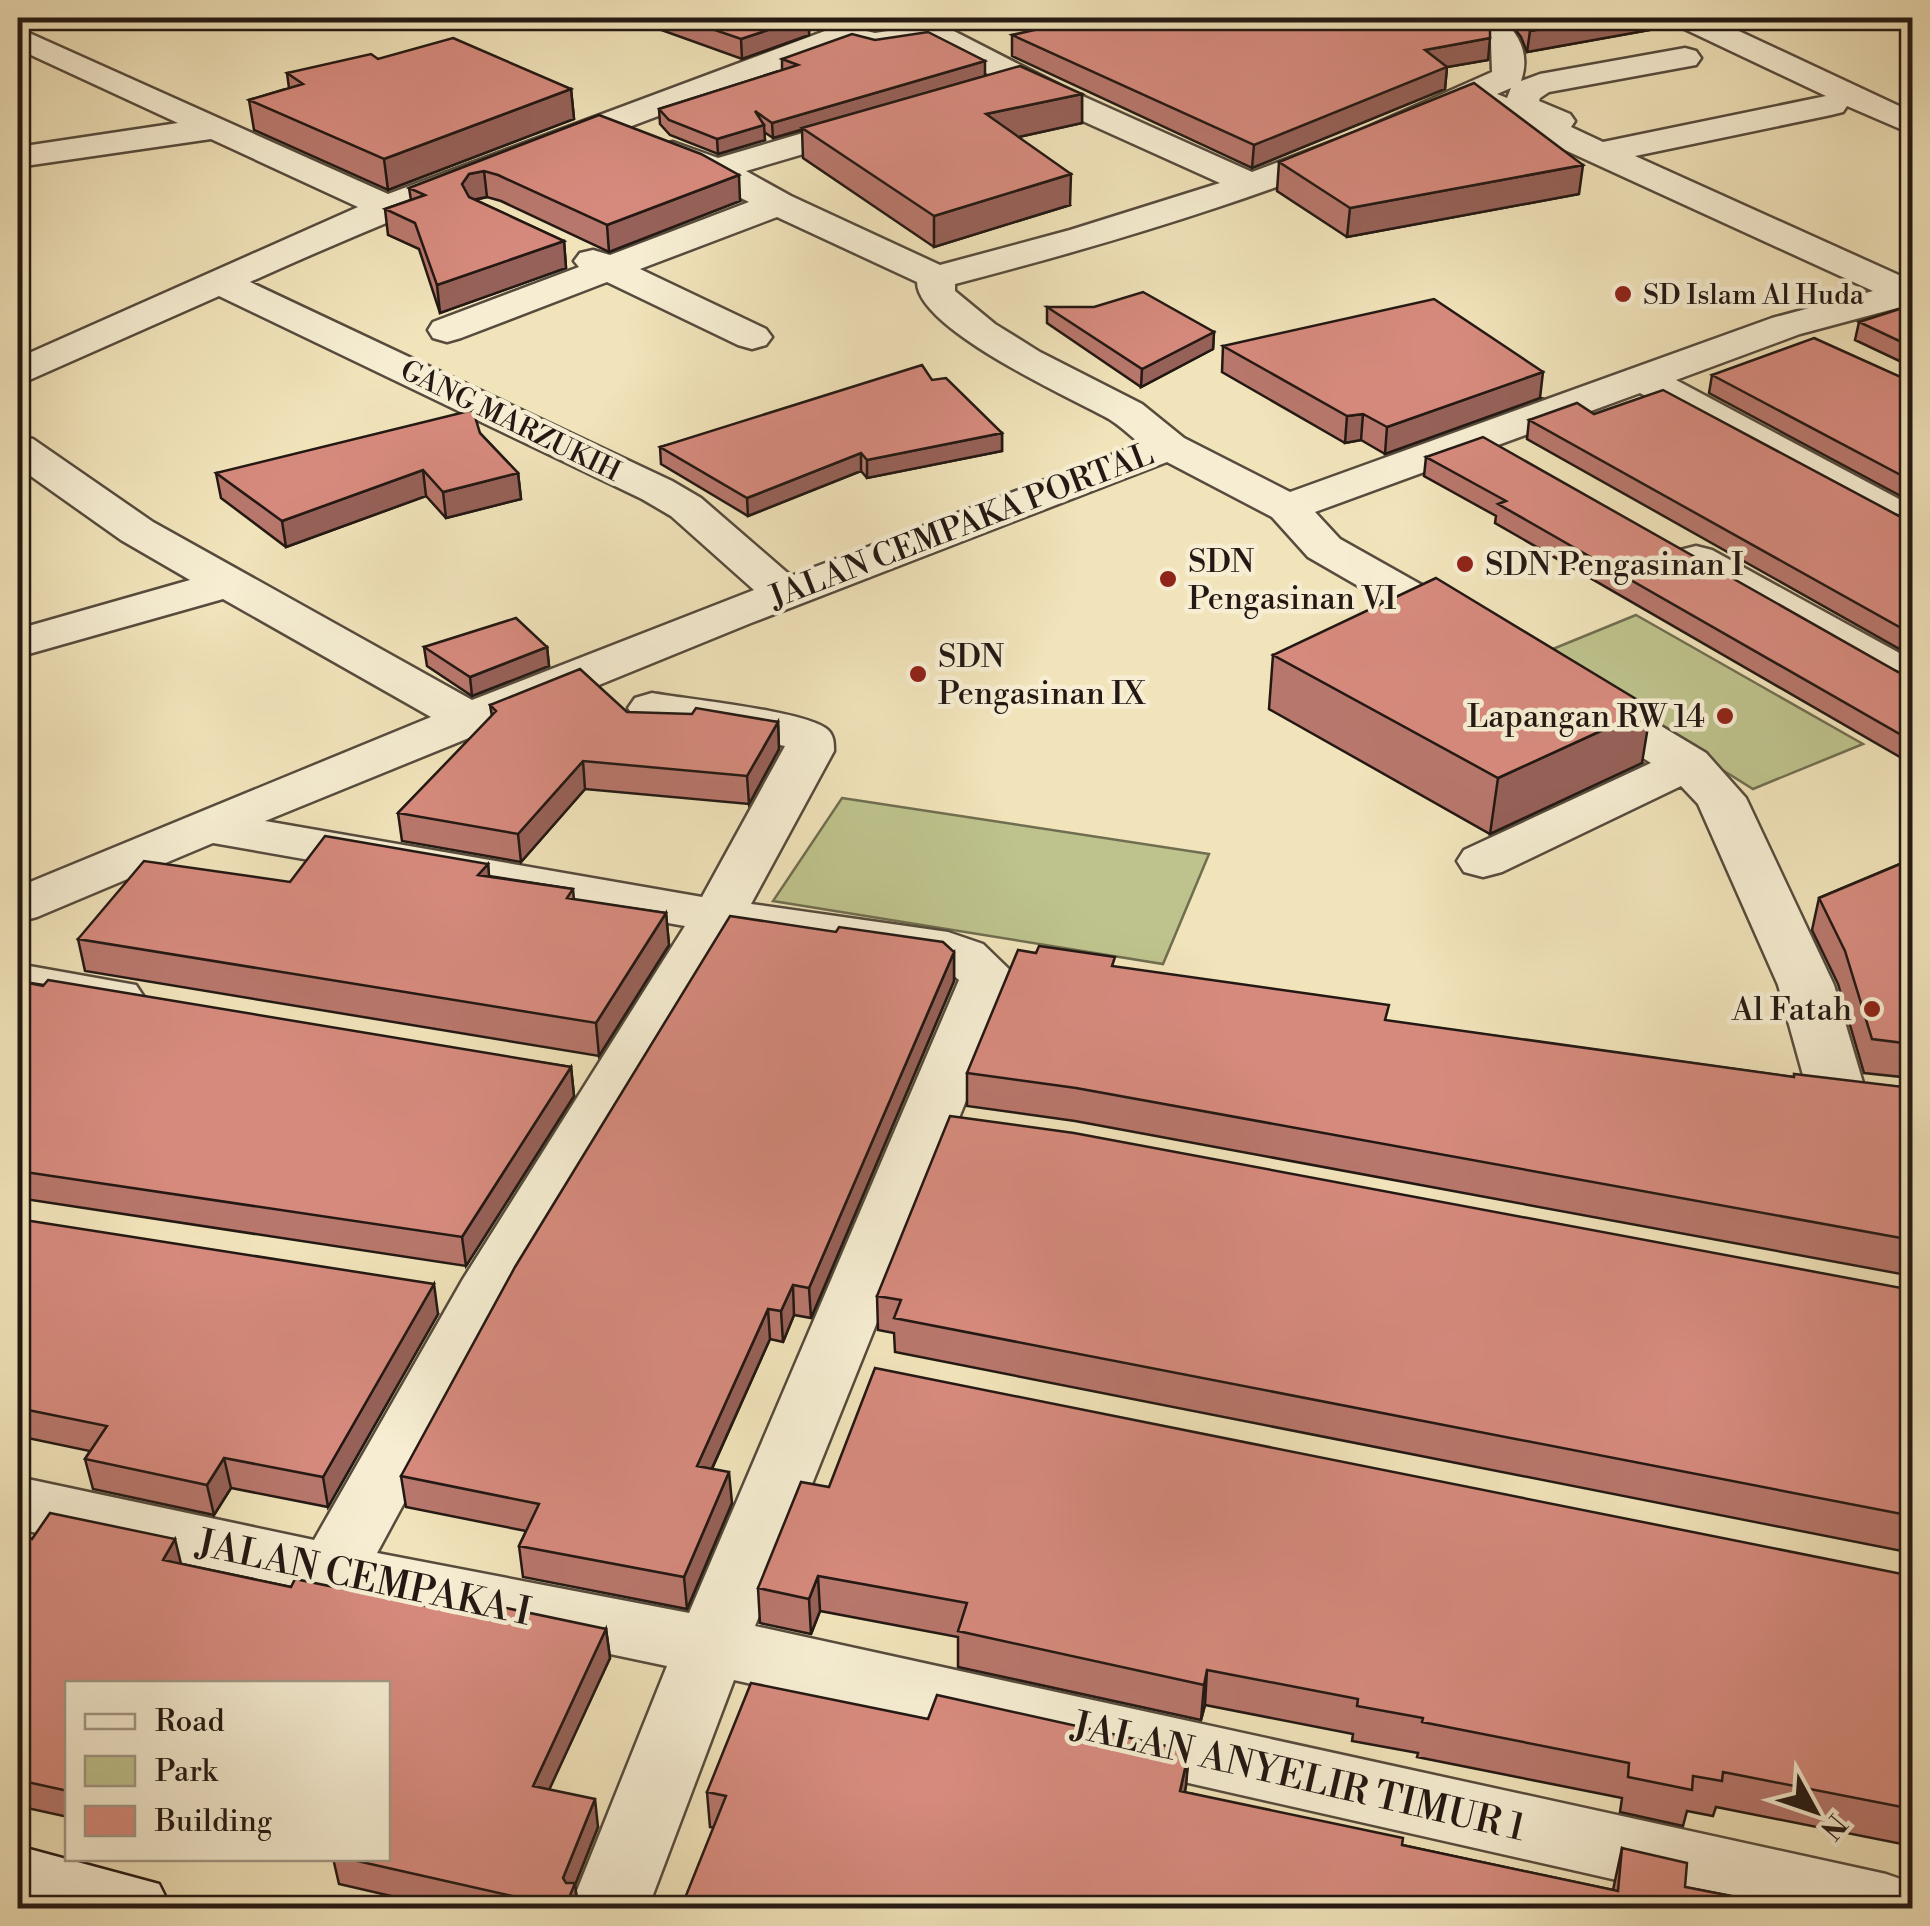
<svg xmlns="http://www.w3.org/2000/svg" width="1930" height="1926" font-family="'Libre Bodoni',serif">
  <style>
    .green { fill: #bec38d; stroke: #706e50; stroke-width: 2.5 }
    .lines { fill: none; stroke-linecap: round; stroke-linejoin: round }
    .street-casing { stroke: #564b3d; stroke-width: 5 }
    .secondary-casing { stroke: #231813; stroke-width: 5 }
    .street { fill: #f6edd2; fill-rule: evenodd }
    .secondary { fill: #f6edd2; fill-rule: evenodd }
    .wall { fill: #b8776c; stroke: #231813; stroke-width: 2.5 }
    .shaded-wall { fill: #966158; stroke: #231813; stroke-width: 2.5 }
    .building { fill: #d68a7d; stroke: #231813; stroke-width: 2.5 }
    .poi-dot { fill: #8f2418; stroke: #f6edd2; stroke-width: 4 }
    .labels { text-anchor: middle; stroke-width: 9; stroke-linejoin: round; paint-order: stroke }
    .far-poi-label { font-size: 28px; fill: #231813; stroke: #f6edd2; text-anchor: start }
    .far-street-label { font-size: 28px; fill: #231813; stroke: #f6edd2 }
    .street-label { font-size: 32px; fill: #231813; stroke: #f6edd2 }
    .poi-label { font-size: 32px; fill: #231813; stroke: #f6edd2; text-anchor: start }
    .near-street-label { font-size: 38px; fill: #231813; stroke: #f6edd2 }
  </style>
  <rect width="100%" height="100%" fill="#f1e3ba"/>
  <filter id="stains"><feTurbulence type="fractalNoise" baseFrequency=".002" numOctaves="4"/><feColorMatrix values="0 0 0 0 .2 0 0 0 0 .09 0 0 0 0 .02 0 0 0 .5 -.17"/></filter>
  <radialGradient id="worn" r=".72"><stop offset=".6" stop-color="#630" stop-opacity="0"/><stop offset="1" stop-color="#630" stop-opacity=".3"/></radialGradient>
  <path class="green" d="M1636 615 1863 744 1753 789 1538 655Z
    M842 798 1209 854 1163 964 773 901Z"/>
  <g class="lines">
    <defs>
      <path id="street" d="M1470 18H1502C1520 36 1530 55 1521 81L1540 74 1685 48 1696 51 1701 58 1696 65 1549 92 1540 98 1539 101 1570 114 1575 121 1571 127 1603 142 1826 96 1676 25 1672 18H1711L1912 112V134L1847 106 1843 112 1831 115 1635 156 1912 281V304L1800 334 1676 380 1912 506V536L1897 532 1640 393 1315 512 1340 539 1484 620 1491 630 1484 640 1468 644 1452 640 1308 557 1272 517 1167 462 751 623 265 821 702 897 785 746 652 723 635 718 628 708 635 698 652 693C685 699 808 711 828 730 834 736 834 743 834 751L751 904 948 932 983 944 1016 976 755 1626 1886 1874 1912 1883V1908H1740L734 1680 648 1908H570L667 1666 18 1529V1477L314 1540 463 1279 685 926 213 843 37 917 18 922V887L431 717 223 599 18 657V629L190 580 121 540 18 467V436L33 439 153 522 472 700 754 590 671 516 642 499 219 296 18 385V358L358 207 211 139 18 167V147L178 123 18 49V28L388 194 841 25 875 33 933 24 944 26 1069 90 1252 172 1357 132 1492 72 1491 43ZM929 43 1045 104 1220 183 1070 230 940 265 791 196 746 171 888 129 893 122 888 115H864L718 158 673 142 661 145 656 152C662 160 733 193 749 202L610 255 593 250 580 253 574 261 579 267 433 322 428 330 433 338 447 342 461 338 607 282 738 345 752 349 766 345 772 337 766 329 640 269 777 217 917 282C917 329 1069 397 1109 419 1120 426 1130 435 1140 444L791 576 701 498 672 481 250 282C447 193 647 119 850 46L875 51ZM1511 88 1507 98 1497 94ZM1471 107 1873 291 1772 318 1290 492 1184 438 1142 404 1040 352 995 324 955 291V284C1132 238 1305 185 1471 107ZM734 934 920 959 945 968 959 980 689 1613 377 1553 516 1296Z
        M1696 546 1712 550 1912 660V693L1895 689 1680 568 1674 559 1680 550Z
        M1584 686 1601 690 1706 753 1746 798 1834 985 1866 1093 1858 1106 1837 1112 1816 1106 1808 1093 1778 985 1698 804 1681 786 1502 872 1483 877 1464 872 1457 861 1464 850 1651 763 1567 710 1560 700 1567 690Z
        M18 964 136 985 144 997 136 1009 116 1014 18 998Z"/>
      <path id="secondary" d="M18 1846 159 1884 171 1908H18Z"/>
    </defs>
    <use href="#street" class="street-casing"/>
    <use href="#secondary" class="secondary-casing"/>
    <use href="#street" class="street"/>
    <use href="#secondary" class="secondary"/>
  </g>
  <path class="wall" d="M628 18H809V35L742 59Z
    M841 18H927V21L877 28Z
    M1506 18H1673L1672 26 1527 52 1521 37Z
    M1718 18H1792L1744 29Z
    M1012 35 1488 60 1447 67 1445 89 1252 168 1012 56Z
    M378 59 571 89 574 119 388 190 254 130 249 100 289 88 287 73Z
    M782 59 985 76 1082 94V123L1019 137 1070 205 934 247 803 158 802 130 773 138 764 132 765 140 718 154 670 135 660 124 659 109 782 70Z
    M599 115 740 201 609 252 501 201 487 197 475 200 564 241 566 268 440 313 419 249 388 235 385 209 411 200 409 188Z
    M1279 162 1579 194 1347 237 1277 191Z
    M1912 305V367L1855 340 1859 322Z
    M1047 307 1214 332 1213 349 1141 387 1047 323Z
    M1223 346 1540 398 1385 454 1361 440 1345 443 1222 372Z
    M1712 375 1912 382V502L1709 393Z
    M932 380 1002 433V451L867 478 861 471 748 516 661 464 660 447Z
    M1594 414 1912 520V656L1527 439 1529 420Z
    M480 433 518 473 521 499 446 518 426 496 286 547 221 498 216 473Z
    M1426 457 1898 672 1912 676V764L1495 523 1496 516 1424 476Z
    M424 647H547L549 666 472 696 427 666Z
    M1273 655 1642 763 1490 834 1269 709Z
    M490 705 778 722 779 749 749 804 585 789 521 862 402 841 398 813 492 716Z
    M1912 859V1078L1864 1073 1838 984 1812 930 1819 898Z
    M488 864 489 876 573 889 574 900 666 913 669 945 599 1056 85 971 78 939 290 882Z
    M954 952V981L811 1318 794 1315 783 1342 770 1339 712 1469 732 1503 687 1609 523 1577 519 1546 526 1531 406 1507 401 1476Z
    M1115 967 1387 1021 1793 1077 1912 1088V1276L1075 1121 967 1106V1073Z
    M18 981 571 1067 574 1096 466 1266 18 1198Z
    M18 1219 438 1314 328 1507 231 1488 214 1515 93 1489 85 1459 90 1451 18 1436Z
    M1912 1290V1553L895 1352 894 1333 878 1330 877 1296Z
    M829 1487 1912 1576V1846L1716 1807 1713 1816 1687 1811 1683 1826 1620 1812 1622 1798 1417 1757 1418 1753 1352 1741 1353 1734 1205 1705 1201 1720 958 1667V1637L820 1611 811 1634 760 1623 758 1588Z
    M18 1536 182 1564 291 1587 485 1618 606 1629 610 1658 549 1789 598 1827 575 1885 578 1908H443L339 1884 333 1858H388V1684H68V1817L18 1806Z
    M928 1719 1189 1751 1185 1792 1402 1845 1613 1890 1622 1848 1685 1887 1793 1908 710 1827 707 1792Z"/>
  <path class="shaded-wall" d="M804 18H809V35L742 59 741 39Z
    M877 18H927V21L877 28Z
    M1602 18H1673L1672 26 1527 52 1530 31Z
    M1746 18H1792L1744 29Z
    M1490 38 1488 60 1447 67 1445 89 1252 168 1254 145 1425 50Z
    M985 61V76L773 138 772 123Z
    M571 89 574 119 388 190 384 159Z
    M1082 94V123L986 144V114Z
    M764 125 765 140 718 154 717 139Z
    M1583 165 1579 194 1347 237 1350 208Z
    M484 171 487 197 472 200 465 210 462 184 469 174Z
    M1071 174 1070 205 934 247V216Z
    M739 175 740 201 609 252 607 225Z
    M564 241 566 268 440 313 437 285Z
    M1214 332 1213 349 1141 387 1142 369Z
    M1543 372 1540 398 1385 454 1387 427Z
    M1363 414 1361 440 1345 443 1347 416Z
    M1002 433V451L867 478V460Z
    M861 453V471L748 516 747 498Z
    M423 470 426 496 286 547 282 521Z
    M518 473 521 499 446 518 443 492Z
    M547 647 549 666 472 696 470 677Z
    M1651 708 1642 763 1490 834 1498 778Z
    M778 722 779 749 749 804 747 776Z
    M583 761 585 789 521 862 518 834Z
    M488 864 491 896 478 875Z
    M666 913 669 945 599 1056 596 1023Z
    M954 952V981L811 1318 809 1288Z
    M571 1067 574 1096 466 1266 462 1237Z
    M434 1284 438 1314 328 1507 323 1477Z
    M793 1285 794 1315 783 1342 781 1311Z
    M768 1309 770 1339 699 1497 697 1466Z
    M224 1458 231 1488 214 1515 207 1485Z
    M729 1472 732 1503 687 1609 684 1577Z
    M175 1539 182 1568 163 1560Z
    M818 1576 820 1611 811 1634 809 1599Z
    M606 1629 610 1658 538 1814 533 1786Z
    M1207 1670 1205 1705 1201 1720 1204 1685Z
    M1189 1751 1186 1786 1177 1826 1180 1791Z
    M595 1799 598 1827 575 1885 578 1908H565L563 1878Z"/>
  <path class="building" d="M680 18H804L741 39Z
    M1087 18H1485L1490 23V38L1425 50 1447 67 1254 145 1012 35Z
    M1525 18H1602L1530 31Z
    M928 32 985 61 772 123 755 111 764 125 717 139 669 120 659 109 798 65 782 59 852 34 875 40Z
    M453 38 571 89 384 159 249 100 303 84 287 73 371 54 378 59Z
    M1020 66 1082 94 986 114 1071 174 934 216 802 128Z
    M1474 83 1583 165 1350 208 1279 162Z
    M599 115 701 154 739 175 607 225 498 175 484 171 469 174 462 184 469 197 564 241 437 285 415 223 385 209 425 195 409 188Z
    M1143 292 1214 332 1142 369 1047 307H1094Z
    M1434 299 1543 372 1387 427 1363 414 1347 416 1223 346Z
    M1912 305V347L1859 322Z
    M1814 338 1912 382V481L1712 375Z
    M922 365 932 380 946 378 1002 433 867 460 861 453 747 498 660 447Z
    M1663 390 1899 516 1912 520V634L1529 420 1577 403 1594 414Z
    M473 410 480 433 518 473 443 492 423 470 282 521 216 473Z
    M1483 437 1898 672 1912 676V741L1498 504 1506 501 1426 457Z
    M1436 578 1651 708 1498 778 1273 655Z
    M516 618 547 647 470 677 424 647Z
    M580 669 627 712 692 714 696 708 778 722 747 776 583 761 518 834 398 813 496 711 490 705Z
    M325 836 488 864 478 875 573 889 567 898 666 913 596 1023 78 939 144 861 290 882Z
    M1912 859V1044L1872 1039 1845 951 1819 898Z
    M730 916 836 932 839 927 943 942 954 952 809 1288 793 1285 781 1311 768 1309 697 1466 729 1472 684 1577 519 1546 539 1504 401 1476 515 1267Z
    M1039 946 1115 957 1112 966 1389 1005 1385 1020 1794 1077V1074L1912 1088V1240L1076 1088 967 1073 1018 950 1036 953Z
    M48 980 571 1067 462 1237 18 1171V981L43 986Z
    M950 1116 1074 1133 1912 1290V1516L894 1318 901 1300 877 1296Z
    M18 1219 434 1284 323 1477 224 1458 207 1485 85 1459 107 1426 18 1408Z
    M875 1368 1912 1576V1809L1723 1772 1722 1781 1693 1776 1692 1790 1628 1777 1629 1763 1422 1722 1423 1718 1357 1706 1358 1699 1207 1670 1204 1685 958 1631 967 1603 818 1576 809 1599 758 1588 801 1482 829 1487Z
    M50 1513 175 1539 163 1560 291 1587 295 1579 485 1618 492 1605 606 1629 533 1786 595 1799 563 1878 566 1883H575L565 1908 344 1858H388V1684H68V1791L18 1780V1536L32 1539Z
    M751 1683 928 1719 937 1695 1189 1751 1180 1791 1403 1838 1402 1845 1618 1891 1622 1848 1687 1863 1685 1887 1793 1908H681L726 1796 707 1792Z"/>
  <g class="poi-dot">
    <circle cx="1623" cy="294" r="10"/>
    <circle cx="1465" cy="564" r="10"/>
    <circle cx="1168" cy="579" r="10"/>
    <circle cx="918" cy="674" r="10"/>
    <circle cx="1725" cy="716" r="10"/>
    <circle cx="1872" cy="1009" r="10"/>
  </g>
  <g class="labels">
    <g class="far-poi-label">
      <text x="1643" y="304">SD Islam Al Huda</text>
    </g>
    <g class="far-street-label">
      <text transform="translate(511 420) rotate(26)" y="10">GANG MARZUKIH</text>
    </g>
    <g class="street-label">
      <text transform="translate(961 525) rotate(-21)" y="11">JALAN CEMPAKA PORTAL</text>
    </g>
    <g class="poi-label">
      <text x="1188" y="572">SDN<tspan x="1188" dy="37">Pengasinan VI</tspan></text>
      <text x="1485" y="575">SDN Pengasinan I</text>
      <text x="938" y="667">SDN<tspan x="938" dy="37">Pengasinan IX</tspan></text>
      <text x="1705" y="727" text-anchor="end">Lapangan RW 14</text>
      <text x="1852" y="1020" text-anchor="end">Al Fatah</text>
    </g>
    <g class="near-street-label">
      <text transform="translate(364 1577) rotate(12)" y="13">JALAN CEMPAKA I</text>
      <text transform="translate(1299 1776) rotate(13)" y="13">JALAN ANYELIR TIMUR 1</text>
    </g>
  </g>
  <rect width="1930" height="1926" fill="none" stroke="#f1e3ba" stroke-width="60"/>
  <rect x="20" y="20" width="1890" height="1886" fill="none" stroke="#231813" stroke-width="5"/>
  <rect x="30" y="30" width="1870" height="1866" fill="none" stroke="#231813" stroke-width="2.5"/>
  <rect x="65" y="1681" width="325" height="180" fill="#f6edd2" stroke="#a29886" stroke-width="2.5"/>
  <rect x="85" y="1714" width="50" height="15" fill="#f6edd2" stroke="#a29886" stroke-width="2.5"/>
  <text x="155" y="1731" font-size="30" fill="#231813">Road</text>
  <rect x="85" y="1756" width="50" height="30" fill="#bec38d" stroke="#a29886" stroke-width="2.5"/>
  <text x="155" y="1781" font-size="30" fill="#231813">Park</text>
  <rect x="85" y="1806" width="50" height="30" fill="#d68a7d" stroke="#a29886" stroke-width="2.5"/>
  <text x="155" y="1831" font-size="30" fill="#231813">Building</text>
  <g transform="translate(1815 1811) rotate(130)" stroke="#f6edd2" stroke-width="8" paint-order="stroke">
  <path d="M0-8L18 38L0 25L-18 38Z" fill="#231813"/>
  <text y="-15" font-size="28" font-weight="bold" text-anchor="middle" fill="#231813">N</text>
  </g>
  <rect width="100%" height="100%" filter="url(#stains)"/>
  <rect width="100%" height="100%" fill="url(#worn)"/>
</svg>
